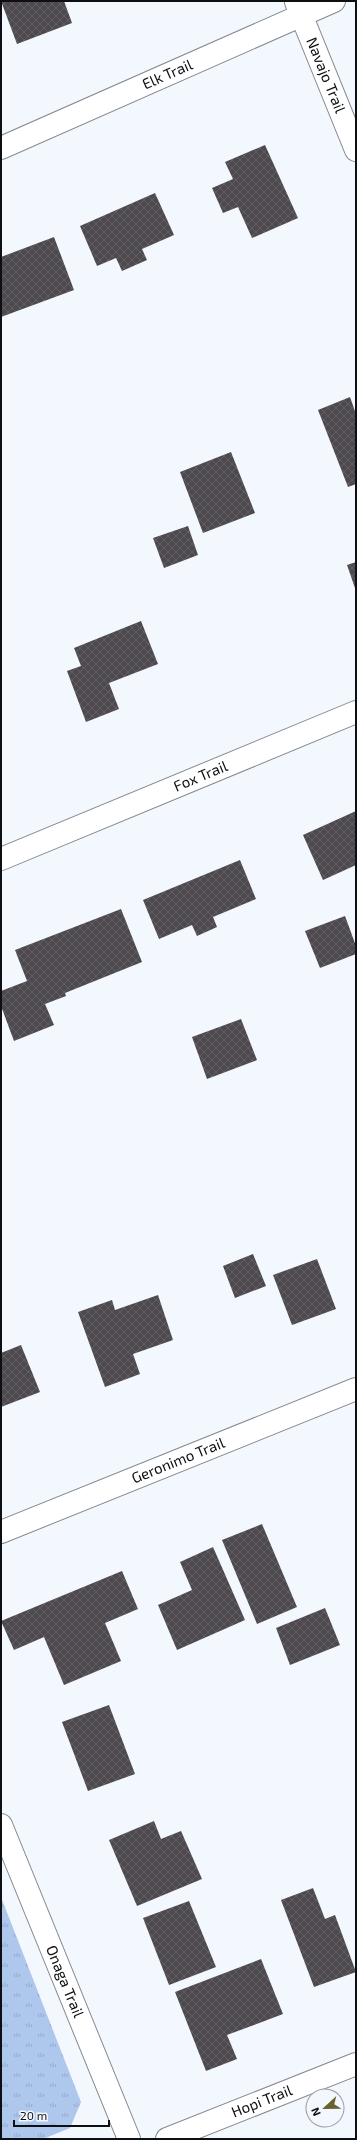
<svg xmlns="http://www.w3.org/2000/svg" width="357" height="2140" font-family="'Exo 2',sans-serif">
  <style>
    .grass { fill: url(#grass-tufts) }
    .building { fill: url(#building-cross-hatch) }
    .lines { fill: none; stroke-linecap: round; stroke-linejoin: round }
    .minor-casing { stroke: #868a90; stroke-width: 24 }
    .minor { stroke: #fff; stroke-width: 22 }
    .labels { text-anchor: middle; stroke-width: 4; stroke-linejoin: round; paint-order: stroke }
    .street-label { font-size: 15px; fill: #0e0f12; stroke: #f3f7fe }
  </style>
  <defs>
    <pattern id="grass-tufts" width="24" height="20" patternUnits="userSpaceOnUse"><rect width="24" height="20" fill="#aec7ed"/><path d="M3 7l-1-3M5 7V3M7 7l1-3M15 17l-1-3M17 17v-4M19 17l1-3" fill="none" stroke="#94aaca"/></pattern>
    <pattern id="building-cross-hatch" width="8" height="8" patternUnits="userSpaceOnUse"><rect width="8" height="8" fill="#4d494e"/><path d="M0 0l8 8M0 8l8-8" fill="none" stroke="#625f63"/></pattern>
  </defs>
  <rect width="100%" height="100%" fill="#f3f7fe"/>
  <path class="grass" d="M1 1897 81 2102 70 2128 43 2139H1Z"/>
  <path class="building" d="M1 1H64L72 23 17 44Z
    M265 145 298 218 252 238 238 207 223 213 212 188 233 179 225 162Z
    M155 193 174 235 142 249 147 260 122 271 116 258 97 266 80 226Z
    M54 237 74 290 1 317V257Z
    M350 397 356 414V484L348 487 318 410Z
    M231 452 255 513 203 533 180 472Z
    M188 526 198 555 164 568 153 538Z
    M356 562V591L347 565Z
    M141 621 158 664 109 683 119 709 86 722 67 671 81 666 74 648Z
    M356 811V865L323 880 303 835Z
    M240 860 256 899 213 917 217 927 197 936 192 925 159 939 143 900Z
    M121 909 142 962 65 993 66 996 45 1004 54 1025 14 1041 1 1006V991L27 981 15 950Z
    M345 916 356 946V954L320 968 305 931Z
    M241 1019 257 1060 207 1079 192 1037Z
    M253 1254 266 1286 235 1298 223 1266Z
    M317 1259 336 1309 292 1325 273 1275Z
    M158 1295 173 1340 133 1354 140 1374 105 1387 78 1312 112 1300 115 1310Z
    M21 1345 40 1392 1 1407V1353Z
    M262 1524 297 1607 257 1624 222 1540Z
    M213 1547 245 1620 177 1650 158 1605 192 1590 180 1562Z
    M122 1571 138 1609 105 1623 121 1661 64 1685 44 1637 14 1650 1 1621Z
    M325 1608 340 1645 290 1665 276 1628Z
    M109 1705 135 1774 88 1791 62 1722Z
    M154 1821 161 1839 181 1831 202 1879 137 1906 109 1840Z
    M313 1888 325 1919 335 1915 356 1972 314 1987 281 1900Z
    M189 1901 216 1967 169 1985 143 1918Z
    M261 1959 283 2014 227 2035 237 2059 206 2071 175 1992Z"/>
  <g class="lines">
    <defs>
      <g id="minor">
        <path id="s1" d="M296 2 356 150"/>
        <path id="s2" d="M1 148 334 1"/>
        <path id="s3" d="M1 859 356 712"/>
        <path id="s4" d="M1 1532 356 1389"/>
        <path id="s5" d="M1 1825 129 2139"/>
        <path id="s6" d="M167 2139 356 2064"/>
      </g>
    </defs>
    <use href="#minor" class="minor-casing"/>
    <use href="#minor" class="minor"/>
  </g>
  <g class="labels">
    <g class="street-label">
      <text dy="5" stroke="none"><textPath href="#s2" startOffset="182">Elk Trail</textPath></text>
      <text dy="5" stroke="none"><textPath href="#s1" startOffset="79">Navajo Trail</textPath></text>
      <text dy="5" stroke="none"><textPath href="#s3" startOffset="216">Fox Trail</textPath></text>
      <text dy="5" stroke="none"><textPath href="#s4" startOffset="191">Geronimo Trail</textPath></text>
      <text dy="5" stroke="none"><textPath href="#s5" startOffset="169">Onaga Trail</textPath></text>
      <text dy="5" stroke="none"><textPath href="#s6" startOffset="102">Hopi Trail</textPath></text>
    </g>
  </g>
  <rect width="357" height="2140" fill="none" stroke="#0e0f12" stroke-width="4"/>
  <g transform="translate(325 2108) rotate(248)"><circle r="19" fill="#f3f7fe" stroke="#979aa0"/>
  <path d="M0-3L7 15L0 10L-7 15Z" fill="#68622e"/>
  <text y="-6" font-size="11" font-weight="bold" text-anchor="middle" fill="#0e0f12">N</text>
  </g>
  <path d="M14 2120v6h95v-6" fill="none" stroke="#0e0f12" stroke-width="2"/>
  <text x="20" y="2120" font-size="12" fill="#0e0f12" stroke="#f3f7fe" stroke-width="3" paint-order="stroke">20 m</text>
</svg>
